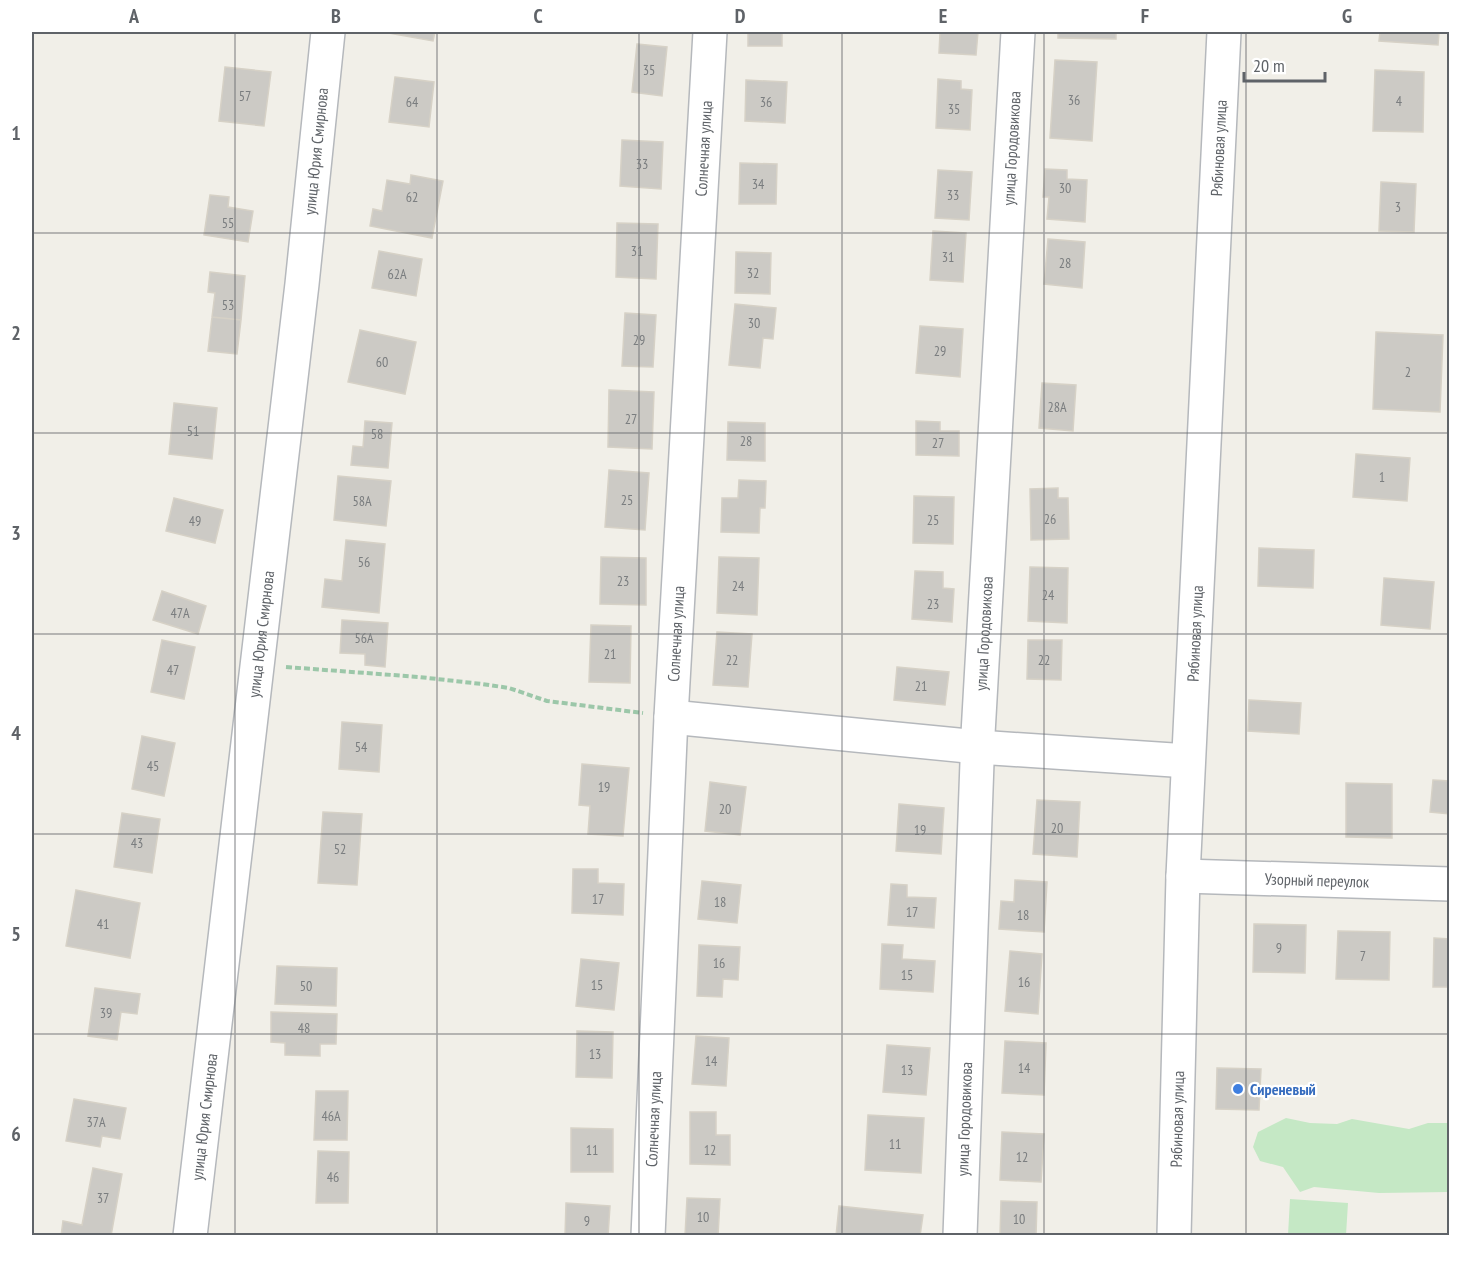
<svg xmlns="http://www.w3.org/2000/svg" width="1481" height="1267" font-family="'PT Sans Narrow',sans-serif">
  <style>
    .green { fill: #c5e8c5 }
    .building { fill: #cccac5; stroke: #d6d1c6; stroke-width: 1.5 }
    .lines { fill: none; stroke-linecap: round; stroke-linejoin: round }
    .minor-casing { stroke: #b5b8bc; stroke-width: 36 }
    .path { stroke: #9cc7a9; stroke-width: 4; stroke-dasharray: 6 3; stroke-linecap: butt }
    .minor { stroke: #fff; stroke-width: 33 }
    .grid { fill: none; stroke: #5f6368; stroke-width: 1.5; stroke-opacity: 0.55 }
    .shop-dot { fill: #3f7fe0; stroke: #fff; stroke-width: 2 }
    .labels { text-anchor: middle; stroke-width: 4.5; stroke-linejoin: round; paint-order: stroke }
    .number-label { font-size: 14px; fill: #7a7d7f }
    .street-label { font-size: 16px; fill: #5f6368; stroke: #fff }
    .shop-label { font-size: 16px; font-weight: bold; fill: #366cbe; stroke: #fff; text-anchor: start }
    .neatline { fill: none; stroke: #5f6368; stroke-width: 2 }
    .grid-label { font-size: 20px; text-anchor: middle; font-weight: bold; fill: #5f6368 }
  </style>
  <rect width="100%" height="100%" fill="#f1efe8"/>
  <path class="green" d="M1286 1118 1310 1123 1337 1124 1352 1119 1409 1129 1428 1123H1449V1192L1379 1193 1314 1187 1300 1192 1283 1167 1260 1161 1253 1147 1258 1132Z
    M1290 1199 1348 1203 1346 1235H1288Z"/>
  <path class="building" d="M383 32H435L433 41Z
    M748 32H782V46H748Z
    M931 32H978L976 55 939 53 940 33Z
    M1058 32H1116V39L1058 38Z
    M1380 32H1439L1438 45 1379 41Z
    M637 44 667 47 662 96 632 92Z
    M1055 60 1097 62 1092 141 1050 138Z
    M225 67 271 72 264 126 219 121Z
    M1375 70 1424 72 1423 132 1373 131Z
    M395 77 434 82 429 127 389 122Z
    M938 79 961 81V89L972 90 970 130 936 128Z
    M746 80 787 82 785 123 745 121Z
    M622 140 663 142 661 189 620 186Z
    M740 163 777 164 776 204H739Z
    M1045 169 1067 170V179L1087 180 1085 222 1047 219 1049 197H1043Z
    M938 170 972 172 969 220 935 218Z
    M411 175 443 181 432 238 370 226 373 209 382 211 387 180 410 184Z
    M1381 182 1416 184 1414 232 1379 231Z
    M210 195 229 197 228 207 253 211 248 242 204 235Z
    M617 223 658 224 656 279 616 277Z
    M933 231 966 233 963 282 930 280Z
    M1048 239 1085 242 1082 288 1044 284Z
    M379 251 422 259 416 296 372 288Z
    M736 252 771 253 770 294 735 293Z
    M210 272 245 276 241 320 212 317 215 293 208 292Z
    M735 304 776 308 773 339 763 338 760 368 729 365Z
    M625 313 656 315 653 367 622 366Z
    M212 317 241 320 237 354 208 351Z
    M920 326 963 329 960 377 916 373Z
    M360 330 416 342 405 394 348 382Z
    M1376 332 1443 335 1440 412 1373 409Z
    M1042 383 1076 385 1073 431 1039 428Z
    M609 390 654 392 652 449 608 447Z
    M174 403 217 408 212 459 169 454Z
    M365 421 392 423 388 468 351 465 353 446 363 447Z
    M916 421 940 422V431H959V456L916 455Z
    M728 422 765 423V461L727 460Z
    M1356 454 1410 458 1407 501 1353 497Z
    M609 470 649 473 645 530 605 527Z
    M338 476 391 481 386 526 334 520Z
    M739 480 766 481 765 508H760L759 533 721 532 722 498H738Z
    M1058 488V498H1068L1069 539 1031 540 1030 489Z
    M914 496 954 497 953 544 913 543Z
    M174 498 223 510 215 543 166 531Z
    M346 540 385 544 379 613 322 607 325 579 342 581Z
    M1259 548 1314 550 1313 588 1258 586Z
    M601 557 646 558V605L600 604Z
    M719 557 759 558 757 615 717 613Z
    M1030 567 1068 568 1067 623 1028 621Z
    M915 571 943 572V588L954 589 952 622 912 619Z
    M1384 578 1434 582 1430 629 1381 625Z
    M162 591 206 606 198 634 153 620Z
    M342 620 388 623 385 667 365 665V654L340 653Z
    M591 625 631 626 630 683 589 682Z
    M717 632 752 634 748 687 713 685Z
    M162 640 195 647 184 699 151 692Z
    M1028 640H1062L1061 680 1027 679Z
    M897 667 949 672 945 705 894 700Z
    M1249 700 1301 703 1299 734 1248 731Z
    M342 722 382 725 379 772 339 769Z
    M142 736 175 743 164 796 132 789Z
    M582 764 629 768 623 836 588 834 590 806 579 805Z
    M1433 780 1450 781V814L1430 812Z
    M710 782 746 787 740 835 705 831Z
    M1346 783 1392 784V838L1346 837Z
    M1037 800 1080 802 1077 857 1033 854Z
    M899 804 944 808 941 854 896 851Z
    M323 812 362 814 357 885 318 883Z
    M122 813 160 819 152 873 114 867Z
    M573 869H598V883L624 884 623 915 572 913Z
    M1015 880 1047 882 1044 932 999 929 1001 901 1014 902Z
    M702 881 741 885 737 923 698 919Z
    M891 884 907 885V897L936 898 934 928 888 925Z
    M76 890 140 903 130 958 66 946Z
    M1254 924 1306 925 1305 973 1253 972Z
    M1338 931 1390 932 1389 980 1336 979Z
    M1434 938 1450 939V987H1433Z
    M882 944 903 945 902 959 935 961 933 992 880 989Z
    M699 945 740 947 738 980 723 979 722 997 697 996Z
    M1010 951 1042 954 1038 1014 1005 1011Z
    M581 959 619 963 614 1010 576 1006Z
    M277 966 337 968 336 1006 275 1004Z
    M95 988 140 994 137 1014 121 1012 117 1040 88 1036Z
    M271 1012 337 1014 336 1044H320V1056L285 1055V1043L271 1042Z
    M577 1031 613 1032 612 1078 576 1077Z
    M696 1036 729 1038 726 1086 692 1084Z
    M1005 1041 1046 1043 1044 1095 1002 1093Z
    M887 1045 930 1048 926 1095 883 1092Z
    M1217 1068 1261 1069 1259 1110 1216 1109Z
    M316 1091H348L347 1140H314Z
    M74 1099 126 1108 120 1139 102 1136 100 1147 66 1141Z
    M690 1112H716V1135H730V1165L690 1164Z
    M868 1115 924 1118 921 1173 865 1170Z
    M571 1128 613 1129V1172H571Z
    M1002 1132 1044 1134 1041 1182 1000 1180Z
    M318 1151 349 1152 348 1203H316Z
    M93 1168 122 1174 111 1236H61L63 1221 82 1225Z
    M687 1198 720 1199 718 1236H685Z
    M1001 1201 1037 1202 1036 1236H1000Z
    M566 1203 610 1206 608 1236H565Z
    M839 1206 923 1215 920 1236H836Z"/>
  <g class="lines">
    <defs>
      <g id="minor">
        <path d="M671 717 978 747 1188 761"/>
        <path id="s1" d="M1183 876 1450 884"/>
        <path id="s2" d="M190 1236 302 284 328 32"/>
        <path id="s3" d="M648 1236 671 717 710 32"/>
        <path id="s4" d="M960 1236 978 734 1018 32"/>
        <path id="s5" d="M1174 1236 1183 876 1224 32"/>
      </g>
    </defs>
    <use href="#minor" class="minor-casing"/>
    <path class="path" d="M286 667 419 677 482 684 509 688 547 701 643 713"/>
    <use href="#minor" class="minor"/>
  </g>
  <path class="grid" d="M235 32V1236M437 32V1236M639 32V1236M842 32V1236M1044 32V1236M1246 32V1236M32 233H1450M32 433H1450M32 634H1450M32 834H1450M32 1034H1450"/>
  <circle class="shop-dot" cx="1238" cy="1089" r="6"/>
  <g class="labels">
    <g class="number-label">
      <text x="649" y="75">35</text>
      <text x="245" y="101">57</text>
      <text x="1074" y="105">36</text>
      <text x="1399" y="106">4</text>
      <text x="412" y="107">64</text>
      <text x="766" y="107">36</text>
      <text x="954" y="114">35</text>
      <text x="642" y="169">33</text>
      <text x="758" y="189">34</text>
      <text x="1065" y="193">30</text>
      <text x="953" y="200">33</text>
      <text x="412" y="202">62</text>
      <text x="1398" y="212">3</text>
      <text x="228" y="228">55</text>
      <text x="637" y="256">31</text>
      <text x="948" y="262">31</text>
      <text x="1065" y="268">28</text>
      <text x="753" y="278">32</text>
      <text x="397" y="279">62А</text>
      <text x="228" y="310">53</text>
      <text x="754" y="328">30</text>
      <text x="639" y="345">29</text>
      <text x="940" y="356">29</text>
      <text x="382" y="367">60</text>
      <text x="1408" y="377">2</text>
      <text x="1057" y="412">28А</text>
      <text x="631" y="424">27</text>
      <text x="193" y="436">51</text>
      <text x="377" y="439">58</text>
      <text x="746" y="446">28</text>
      <text x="938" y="448">27</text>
      <text x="1382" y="482">1</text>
      <text x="627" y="505">25</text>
      <text x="362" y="506">58А</text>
      <text x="1050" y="524">26</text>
      <text x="933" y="525">25</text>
      <text x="195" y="526">49</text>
      <text x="364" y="567">56</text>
      <text x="623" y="586">23</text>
      <text x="738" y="591">24</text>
      <text x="1048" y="600">24</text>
      <text x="933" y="609">23</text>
      <text x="180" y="618">47А</text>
      <text x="364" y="643">56А</text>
      <text x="610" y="659">21</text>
      <text x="732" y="665">22</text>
      <text x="1044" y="665">22</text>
      <text x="173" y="675">47</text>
      <text x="921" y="691">21</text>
      <text x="361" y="752">54</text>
      <text x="153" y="771">45</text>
      <text x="604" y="792">19</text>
      <text x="725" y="814">20</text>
      <text x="1057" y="833">20</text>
      <text x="920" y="835">19</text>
      <text x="137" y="848">43</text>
      <text x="340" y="854">52</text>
      <text x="598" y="904">17</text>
      <text x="720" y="907">18</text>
      <text x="912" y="917">17</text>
      <text x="1023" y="920">18</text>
      <text x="103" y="929">41</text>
      <text x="1279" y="953">9</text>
      <text x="1363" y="961">7</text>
      <text x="719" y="968">16</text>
      <text x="907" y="980">15</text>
      <text x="1024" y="987">16</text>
      <text x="597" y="990">15</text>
      <text x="306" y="991">50</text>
      <text x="106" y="1018">39</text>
      <text x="304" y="1033">48</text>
      <text x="595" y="1059">13</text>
      <text x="711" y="1066">14</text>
      <text x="1024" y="1073">14</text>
      <text x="907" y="1075">13</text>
      <text x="331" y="1121">46А</text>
      <text x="96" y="1127">37А</text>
      <text x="895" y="1149">11</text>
      <text x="592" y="1155">11</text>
      <text x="710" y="1155">12</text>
      <text x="1022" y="1162">12</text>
      <text x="333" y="1182">46</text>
      <text x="103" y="1203">37</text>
      <text x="703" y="1222">10</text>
      <text x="1019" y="1224">10</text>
      <text x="587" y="1226">9</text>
    </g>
    <g class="street-label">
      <text dy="6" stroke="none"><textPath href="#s3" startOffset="1089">Солнечная улица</textPath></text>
      <text dy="6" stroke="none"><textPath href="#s4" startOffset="1089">улица Городовикова</textPath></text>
      <text dy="6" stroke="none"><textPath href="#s5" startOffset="1089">Рябиновая улица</textPath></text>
      <text dy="6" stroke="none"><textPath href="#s2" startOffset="1092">улица Юрия Смирнова</textPath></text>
      <text dy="6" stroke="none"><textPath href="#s3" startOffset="603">Солнечная улица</textPath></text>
      <text dy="6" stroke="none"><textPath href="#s4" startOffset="603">улица Городовикова</textPath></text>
      <text dy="6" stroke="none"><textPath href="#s5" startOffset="603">Рябиновая улица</textPath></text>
      <text dy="6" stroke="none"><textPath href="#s2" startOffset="606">улица Юрия Смирнова</textPath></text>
      <text dy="6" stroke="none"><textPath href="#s1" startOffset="134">Узорный переулок</textPath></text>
      <text dy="6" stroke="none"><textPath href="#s2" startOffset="120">улица Юрия Смирнова</textPath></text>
      <text dy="6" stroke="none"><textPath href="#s3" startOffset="117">Солнечная улица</textPath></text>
      <text dy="6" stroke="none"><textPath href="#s4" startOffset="117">улица Городовикова</textPath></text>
      <text dy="6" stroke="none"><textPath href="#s5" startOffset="117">Рябиновая улица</textPath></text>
    </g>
    <g class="shop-label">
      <text x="1250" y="1095">Сиреневый</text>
    </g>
  </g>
  <rect width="1481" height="1267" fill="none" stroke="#ffffff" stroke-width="66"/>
  <path d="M1244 72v9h81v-9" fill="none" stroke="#5f6368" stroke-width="3"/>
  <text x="1253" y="72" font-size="18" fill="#5f6368" stroke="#ffffff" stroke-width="4.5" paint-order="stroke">20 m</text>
  <rect x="33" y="33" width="1415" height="1201" class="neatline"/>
  <g class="grid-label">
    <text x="134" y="23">A</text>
    <text x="336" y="23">B</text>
    <text x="538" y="23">C</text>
    <text x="740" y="23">D</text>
    <text x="943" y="23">E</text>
    <text x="1145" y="23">F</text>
    <text x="1347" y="23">G</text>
    <text x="16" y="140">1</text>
    <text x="16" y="340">2</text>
    <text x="16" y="540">3</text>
    <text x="16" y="740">4</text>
    <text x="16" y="941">5</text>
    <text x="16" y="1141">6</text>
  </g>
</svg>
